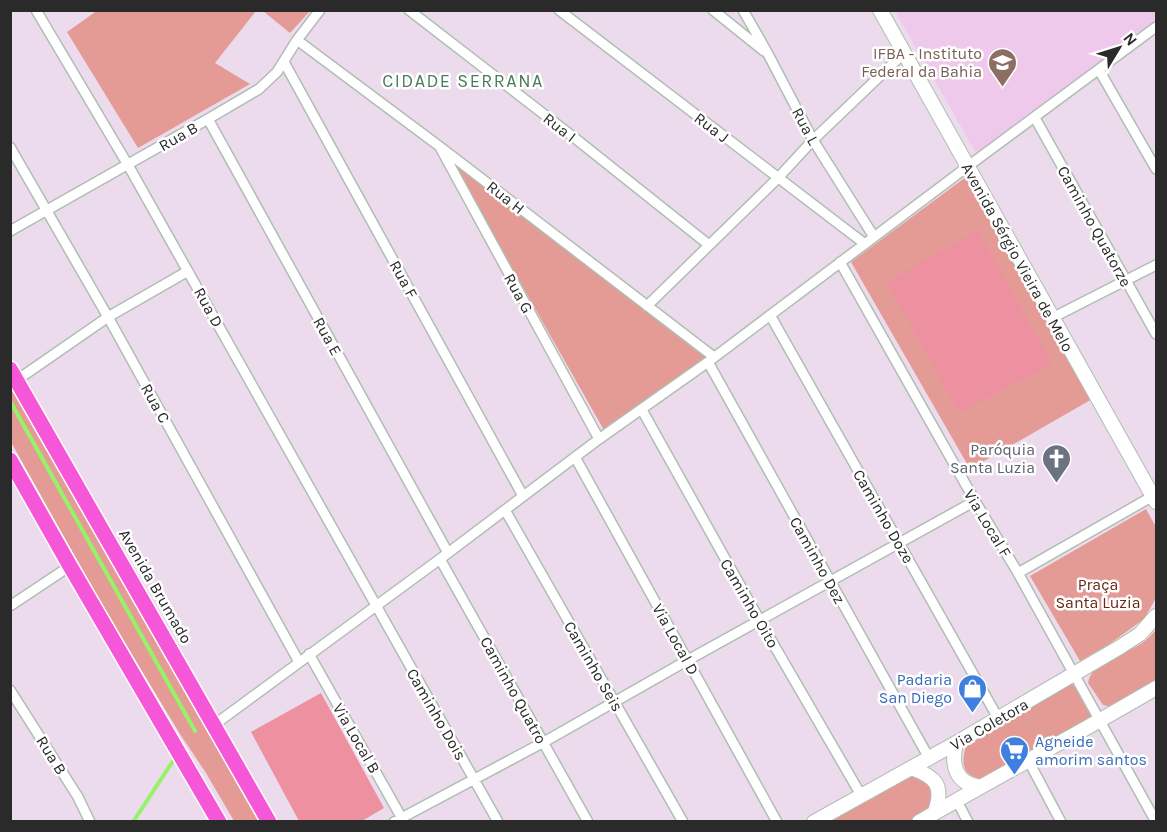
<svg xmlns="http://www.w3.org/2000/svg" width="1167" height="832" font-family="Karla,sans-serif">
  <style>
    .education { fill: #efc9eb }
    .green { fill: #e59b95 }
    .pitch { fill: #ed909f }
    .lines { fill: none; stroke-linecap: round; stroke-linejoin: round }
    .stream { stroke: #95f369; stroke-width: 4 }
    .street-casing { stroke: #afbeb2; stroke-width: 12 }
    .secondary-casing { stroke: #afbeb2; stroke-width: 16 }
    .primary-casing { stroke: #fff; stroke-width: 18 }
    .street { stroke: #fff; stroke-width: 9 }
    .secondary { stroke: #fff; stroke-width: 14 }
    .primary { stroke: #f557d8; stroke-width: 15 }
    .labels { text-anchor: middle; stroke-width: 5; stroke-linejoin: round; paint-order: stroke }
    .education-label { font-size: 16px; fill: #785e54; stroke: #fff; text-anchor: end }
    .street-label { font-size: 16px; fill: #2a2a2a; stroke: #fff }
    .worship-label { font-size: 16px; fill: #5b616d; stroke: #fff; text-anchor: end }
    .park-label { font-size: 16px; fill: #692817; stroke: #fff }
    .shop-label { font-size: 16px; fill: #366cbe; stroke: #fff; text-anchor: end }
    .neighbourhood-label { font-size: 18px; letter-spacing: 1.5px; fill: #487c55; stroke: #fff }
  </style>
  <rect width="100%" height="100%" fill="#ecdbec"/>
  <path class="education" d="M1156 10V19L977 155 895 11Z"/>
  <path class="green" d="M98 10 256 11 215 63 250 84 138 148 67 32Z
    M263 11H310L290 33Z
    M451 160 709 357 605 432Z
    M970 174 1094 398 970 469 851 262Z
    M10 384 265 821H234L206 773 180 734 105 610 11 442Z
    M1146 509 1156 527V598L1144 619 1108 645 1080 661 1030 576Z
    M1156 630V682L1111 707 1103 705 1088 683C1091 661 1125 655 1142 643 1147 640 1152 634 1156 630Z
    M1071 684C1081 688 1093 709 1091 719L981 779C962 776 961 762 966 746L1063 686Z
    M908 775 926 778 935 794 928 812 911 821 828 822Z"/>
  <path class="pitch" d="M978 230 1052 364 959 413 887 282Z
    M321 693 384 808 362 821H299L251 732Z"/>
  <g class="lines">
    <path class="stream" d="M10 401 195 731
      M133 822 173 761"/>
    <defs>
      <path id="street" d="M36 10 128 165 498 822
        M409 10 576 139 709 245
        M559 10 865 244
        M713 10 764 51
        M743 10 768 54 813 140 874 237
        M297 40 439 146 714 357
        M284 62 523 496
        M1099 70 1156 169
        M1035 118 1156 334
        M208 119 448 553
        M10 147 108 317 299 662
        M441 149 599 439
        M10 231 208 119 259 89 277 72 297 40 320 10
        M840 262 975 501 1018 573 1156 822
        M647 306 778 178 813 140 904 53
        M770 315 998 718
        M1052 318 1156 265
        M708 362 929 758
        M17 380 108 317 188 271
        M642 410 760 621 861 795
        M575 457 777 822
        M505 510 683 822
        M440 559 588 822
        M1018 573 1153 496
        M10 606 70 566
        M309 654 404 822
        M10 690 78 797 90 822
        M214 725 440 559 599 439 708 362 967 167 1156 27
        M1028 760 1061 822
        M957 801 968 822
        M394 822 544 742 688 660 975 501"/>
      <path id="secondary" d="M880 10 1156 502
        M956 743C951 765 955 783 980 787
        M911 768C936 777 944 785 935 812
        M814 822 956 743 1120 647 1140 634 1156 616
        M919 822C998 776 1078 734 1156 688"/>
      <path id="primary" d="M10 369 269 822
        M10 460 70 566 219 822"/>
    </defs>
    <use href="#street" class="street-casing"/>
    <use href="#secondary" class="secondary-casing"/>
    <use href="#primary" class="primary-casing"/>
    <use href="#street" class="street"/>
    <use href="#secondary" class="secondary"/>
    <use href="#primary" class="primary"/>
  </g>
  <defs>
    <symbol id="university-pin" viewBox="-11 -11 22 30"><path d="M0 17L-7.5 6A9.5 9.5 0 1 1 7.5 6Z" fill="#8d6e63" stroke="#fff"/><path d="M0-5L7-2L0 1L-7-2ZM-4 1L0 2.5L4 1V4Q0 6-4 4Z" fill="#fff"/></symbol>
    <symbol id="church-pin" viewBox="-11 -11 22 30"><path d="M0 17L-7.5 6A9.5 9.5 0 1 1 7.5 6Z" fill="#6b7280" stroke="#fff"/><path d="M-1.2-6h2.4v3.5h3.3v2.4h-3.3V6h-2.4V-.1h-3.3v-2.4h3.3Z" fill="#fff"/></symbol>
    <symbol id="shop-pin" viewBox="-11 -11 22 30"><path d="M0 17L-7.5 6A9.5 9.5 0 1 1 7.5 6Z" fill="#3f7fe0" stroke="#fff"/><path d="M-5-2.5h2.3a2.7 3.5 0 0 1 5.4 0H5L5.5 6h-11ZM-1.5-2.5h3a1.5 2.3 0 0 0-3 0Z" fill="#fff"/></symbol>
    <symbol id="supermarket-pin" viewBox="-11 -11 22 30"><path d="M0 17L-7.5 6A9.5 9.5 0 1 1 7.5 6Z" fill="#3f7fe0" stroke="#fff"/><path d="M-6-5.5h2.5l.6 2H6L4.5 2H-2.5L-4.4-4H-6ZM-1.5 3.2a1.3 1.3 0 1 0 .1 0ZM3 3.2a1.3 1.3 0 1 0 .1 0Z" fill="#fff"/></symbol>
  </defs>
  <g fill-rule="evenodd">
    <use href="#university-pin" x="986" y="46" width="33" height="45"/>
    <use href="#church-pin" x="1040" y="442" width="33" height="45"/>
    <use href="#shop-pin" x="956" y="672" width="33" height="45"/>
    <use href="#supermarket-pin" x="998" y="734" width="33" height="45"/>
  </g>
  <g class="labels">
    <g class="education-label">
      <text x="982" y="59">IFBA - Instituto<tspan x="982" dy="18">Federal da Bahia</tspan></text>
    </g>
    <g class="street-label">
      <text transform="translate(806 126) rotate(62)" y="6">Rua L</text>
      <text transform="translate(560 127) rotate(38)" y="6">Rua I</text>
      <text transform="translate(712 127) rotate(37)" y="6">Rua J</text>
      <text transform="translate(178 136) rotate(-30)" y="6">Rua B</text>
      <text transform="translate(506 197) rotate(38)" y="6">Rua H</text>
      <text transform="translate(1095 226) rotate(61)" y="6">Caminho Quatorze</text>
      <text transform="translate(1018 257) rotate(61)" y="6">Avenida Sérgio Vieira de Melo</text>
      <text transform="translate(404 279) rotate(61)" y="6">Rua F</text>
      <text transform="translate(519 293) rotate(61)" y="6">Rua G</text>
      <text transform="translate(209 307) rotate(61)" y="6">Rua D</text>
      <text transform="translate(328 336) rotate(61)" y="6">Rua E</text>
      <text transform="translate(156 403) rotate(61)" y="6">Rua C</text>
      <text transform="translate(884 516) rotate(60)" y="6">Caminho Doze</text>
      <text transform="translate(988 523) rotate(59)" y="6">Via Local F</text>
      <text transform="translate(818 560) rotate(61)" y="6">Caminho Dez</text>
      <text transform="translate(156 586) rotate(60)" y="6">Avenida Brumado</text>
      <text transform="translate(750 603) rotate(60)" y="6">Caminho Oito</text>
      <text transform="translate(676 639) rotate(61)" y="6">Via Local D</text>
      <text transform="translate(594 666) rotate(60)" y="6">Caminho Seis</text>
      <text transform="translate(514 690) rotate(61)" y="6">Caminho Quatro</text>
      <text transform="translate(437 714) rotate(60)" y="6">Caminho Dois</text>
      <text transform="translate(989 724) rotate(-30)" y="6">Via Coletora</text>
      <text transform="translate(357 738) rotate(60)" y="6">Via Local B</text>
      <text transform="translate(52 755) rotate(58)" y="6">Rua B</text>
    </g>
    <g class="worship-label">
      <text x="1035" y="455">Paróquia<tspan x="1035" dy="18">Santa Luzia</tspan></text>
    </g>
    <g class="park-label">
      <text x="1098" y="590">Praça<tspan x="1098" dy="18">Santa Luzia</tspan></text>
    </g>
    <g class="shop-label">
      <text x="952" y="685">Padaria<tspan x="952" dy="18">San Diego</tspan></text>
      <text x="1035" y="747" text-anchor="start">Agneide<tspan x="1035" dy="18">amorim santos</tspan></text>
    </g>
    <g class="neighbourhood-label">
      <text x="463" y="87">CIDADE SERRANA</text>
    </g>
  </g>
  <rect width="1167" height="832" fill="none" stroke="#2a2a2a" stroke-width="24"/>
  <g transform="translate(1119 48) rotate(52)" stroke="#ffffff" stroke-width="4.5" paint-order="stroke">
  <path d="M0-4.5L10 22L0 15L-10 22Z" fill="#2a2a2a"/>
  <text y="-9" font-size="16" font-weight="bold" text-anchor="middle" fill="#2a2a2a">N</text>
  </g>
</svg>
